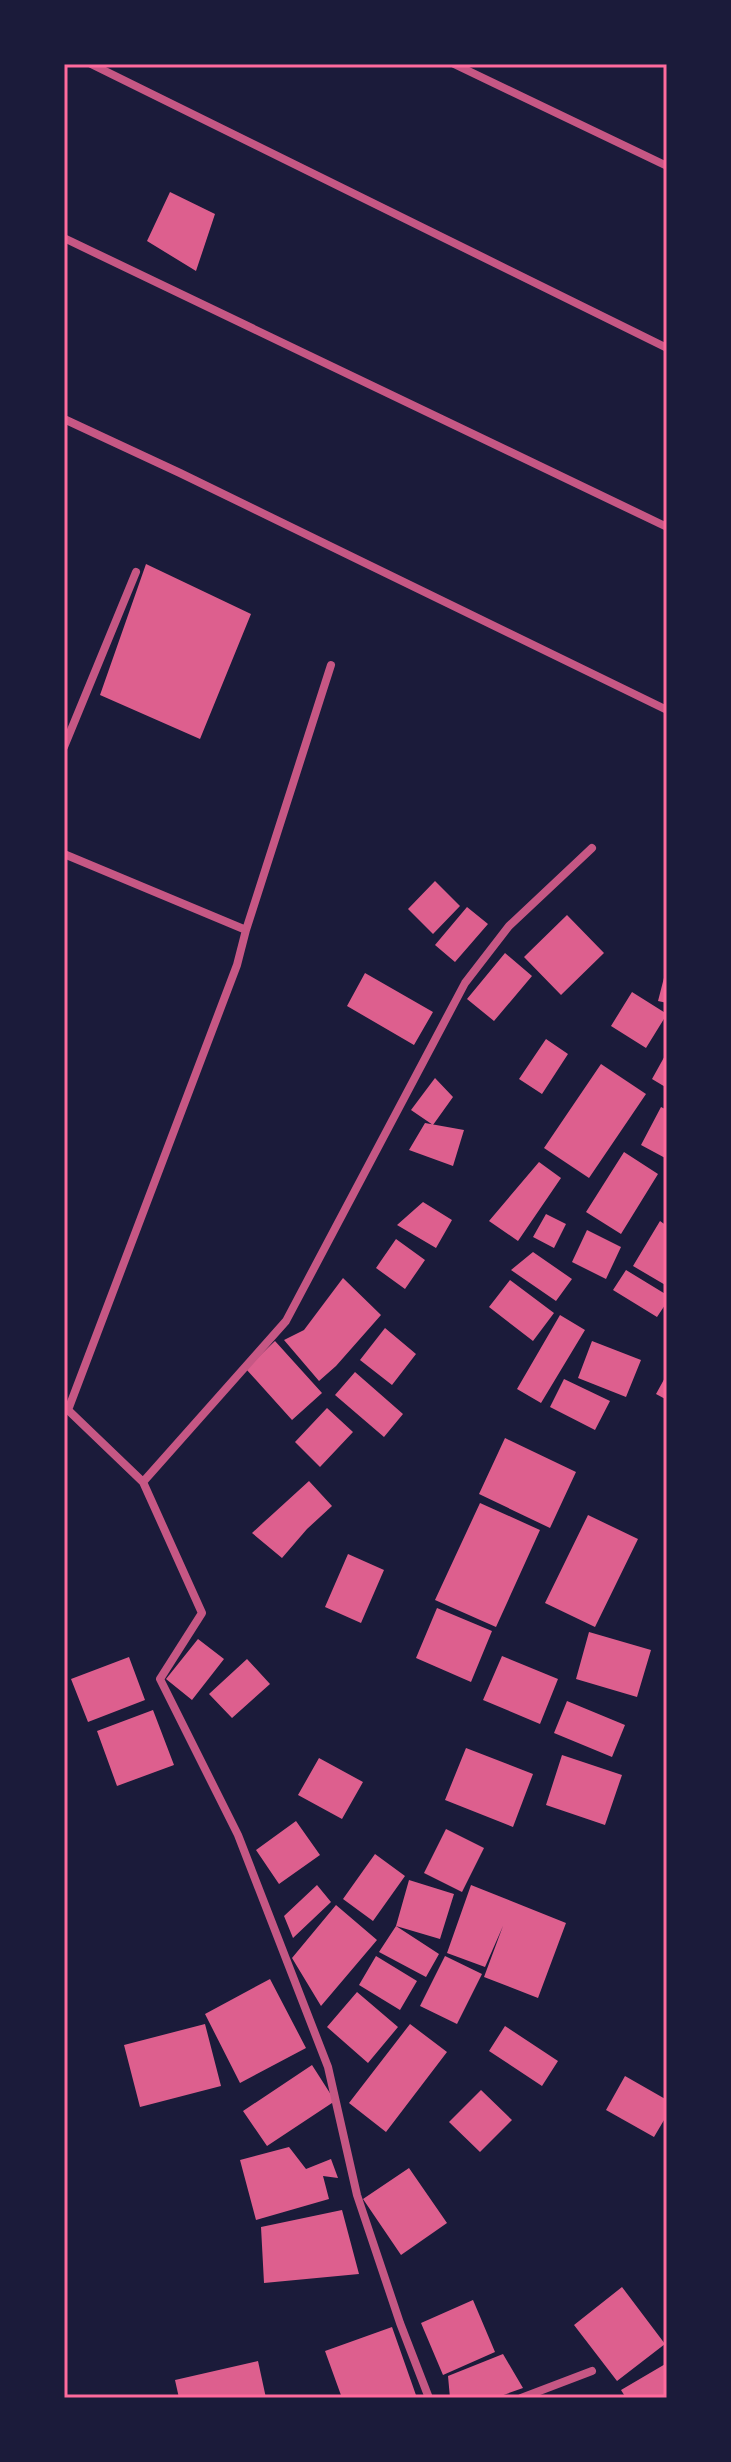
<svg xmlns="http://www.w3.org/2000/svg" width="731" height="2462" font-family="Jost,sans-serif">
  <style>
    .building { fill: #dd5f8e }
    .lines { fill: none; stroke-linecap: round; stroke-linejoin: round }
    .minor { stroke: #c65784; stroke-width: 8 }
    .neatline { fill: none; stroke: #ff6b9d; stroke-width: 3 }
  </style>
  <rect width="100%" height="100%" fill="#1b1b3a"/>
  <path class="building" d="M170 192 215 214 196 271 147 241Z
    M146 564 251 614 200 739 100 695Z
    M435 881 460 906 433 934 408 909Z
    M467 907 488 924 455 962 435 945Z
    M567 915 604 953 561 995 524 957Z
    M505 953 532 976 494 1021 467 999Z
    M666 970H667V1003L658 1001Z
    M365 973 433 1012 414 1045 347 1006Z
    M632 992 667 1014 646 1048 611 1026Z
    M546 1039 568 1054 542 1094 519 1079Z
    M667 1052V1088L652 1079Z
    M601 1064 646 1094 589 1178 544 1148Z
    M435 1078 453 1097 433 1125 411 1110Z
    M661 1107 667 1110V1159L641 1145Z
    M425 1123 464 1130 453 1166 409 1150Z
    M624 1152 658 1174 621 1234 586 1212Z
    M539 1162 561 1178 518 1241 489 1221Z
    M423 1202 452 1220 436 1248 397 1225Z
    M546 1214 566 1224 554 1248 533 1237Z
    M660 1221 667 1226V1286L633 1266Z
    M587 1230 621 1247 606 1279 572 1262Z
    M396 1239 425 1260 405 1289 376 1268Z
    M533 1252 572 1279 556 1301 511 1270Z
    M626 1270 667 1295V1302L657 1317 613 1290Z
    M343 1278 381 1315 336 1366 319 1381 284 1340 304 1330Z
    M510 1280 554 1313 533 1341 489 1307Z
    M560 1315 585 1330 541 1403 517 1389Z
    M385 1328 416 1354 392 1385 360 1360Z
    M275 1341 322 1393 292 1420 246 1369Z
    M592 1341 641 1360 626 1397 578 1378Z
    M355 1372 403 1414 384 1437 335 1395Z
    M667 1374V1400L656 1394Z
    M564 1379 610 1401 595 1430 550 1407Z
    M327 1408 353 1432 320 1467 295 1442Z
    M505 1438 576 1472 550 1528 479 1494Z
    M309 1481 332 1506 307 1529 282 1558 252 1533Z
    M480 1503 540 1530 496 1627 435 1600Z
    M588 1515 638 1539 595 1627 545 1603Z
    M348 1554 384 1570 361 1623 325 1607Z
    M437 1608 492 1631 471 1682 416 1658Z
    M589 1632 651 1650 637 1697 576 1679Z
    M198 1639 224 1659 192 1700 166 1679Z
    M502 1656 558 1679 540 1724 483 1700Z
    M129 1657 145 1700 88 1722 71 1679Z
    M247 1659 270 1684 232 1718 209 1694Z
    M567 1701 625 1725 612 1757 554 1733Z
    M153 1710 174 1765 117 1786 97 1731Z
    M466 1748 533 1774 513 1827 445 1800Z
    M562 1755 622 1775 605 1825 546 1805Z
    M319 1758 363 1782 342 1819 298 1795Z
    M296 1821 320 1855 279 1884 256 1850Z
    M446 1829 484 1848 462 1892 424 1873Z
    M375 1854 405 1876 373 1921 343 1899Z
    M409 1880 454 1894 440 1939 396 1926Z
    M317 1885 331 1902 293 1938 284 1916Z
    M471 1885 566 1923 538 1998 484 1977 503 1926 485 1967 447 1953Z
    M336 1905 377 1940 321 2006 292 1958Z
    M396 1926 439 1954 426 1977 379 1952Z
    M376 1956 417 1981 400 2010 359 1985Z
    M445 1956 482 1974 457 2024 420 2006Z
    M270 1979 306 2048 240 2083 205 2014Z
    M357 1992 398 2027 368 2063 327 2027Z
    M205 2024 221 2086 140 2107 124 2045Z
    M410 2024 447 2052 386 2132 349 2103Z
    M505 2026 558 2061 542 2086 489 2051Z
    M312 2065 335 2101 267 2146 243 2111Z
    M625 2076 667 2100V2115L654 2137 606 2110Z
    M481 2090 512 2120 480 2152 449 2122Z
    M289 2147 306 2169 331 2159 338 2178 323 2176 329 2199 256 2220 240 2160Z
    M409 2168 447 2223 401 2255 363 2199Z
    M342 2210 359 2274 264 2283 261 2227Z
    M622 2287 665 2344 617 2381 574 2325Z
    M473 2300 495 2352 443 2375 421 2323Z
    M392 2327 417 2398H342L325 2351Z
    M503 2354 523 2388 495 2398H450L448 2376Z
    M258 2361 266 2398H179L175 2380Z
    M667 2363V2398H626L621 2390Z"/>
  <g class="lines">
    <path class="minor" d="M91 64 667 348
      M454 64 667 166
      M64 238 667 527
      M64 419 180 473 667 710
      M331 665 246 930 237 965 68 1410 143 1482 202 1613 160 1679 238 1835 328 2067 357 2195 400 2323 429 2398
      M64 747 136 572
      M64 854 246 930
      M143 1482 286 1321 465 983 509 926 592 848
      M521 2398 592 2371"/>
  </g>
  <rect width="731" height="2462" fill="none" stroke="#1b1b3a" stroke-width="132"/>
  <rect x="66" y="66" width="599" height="2330" class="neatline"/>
</svg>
